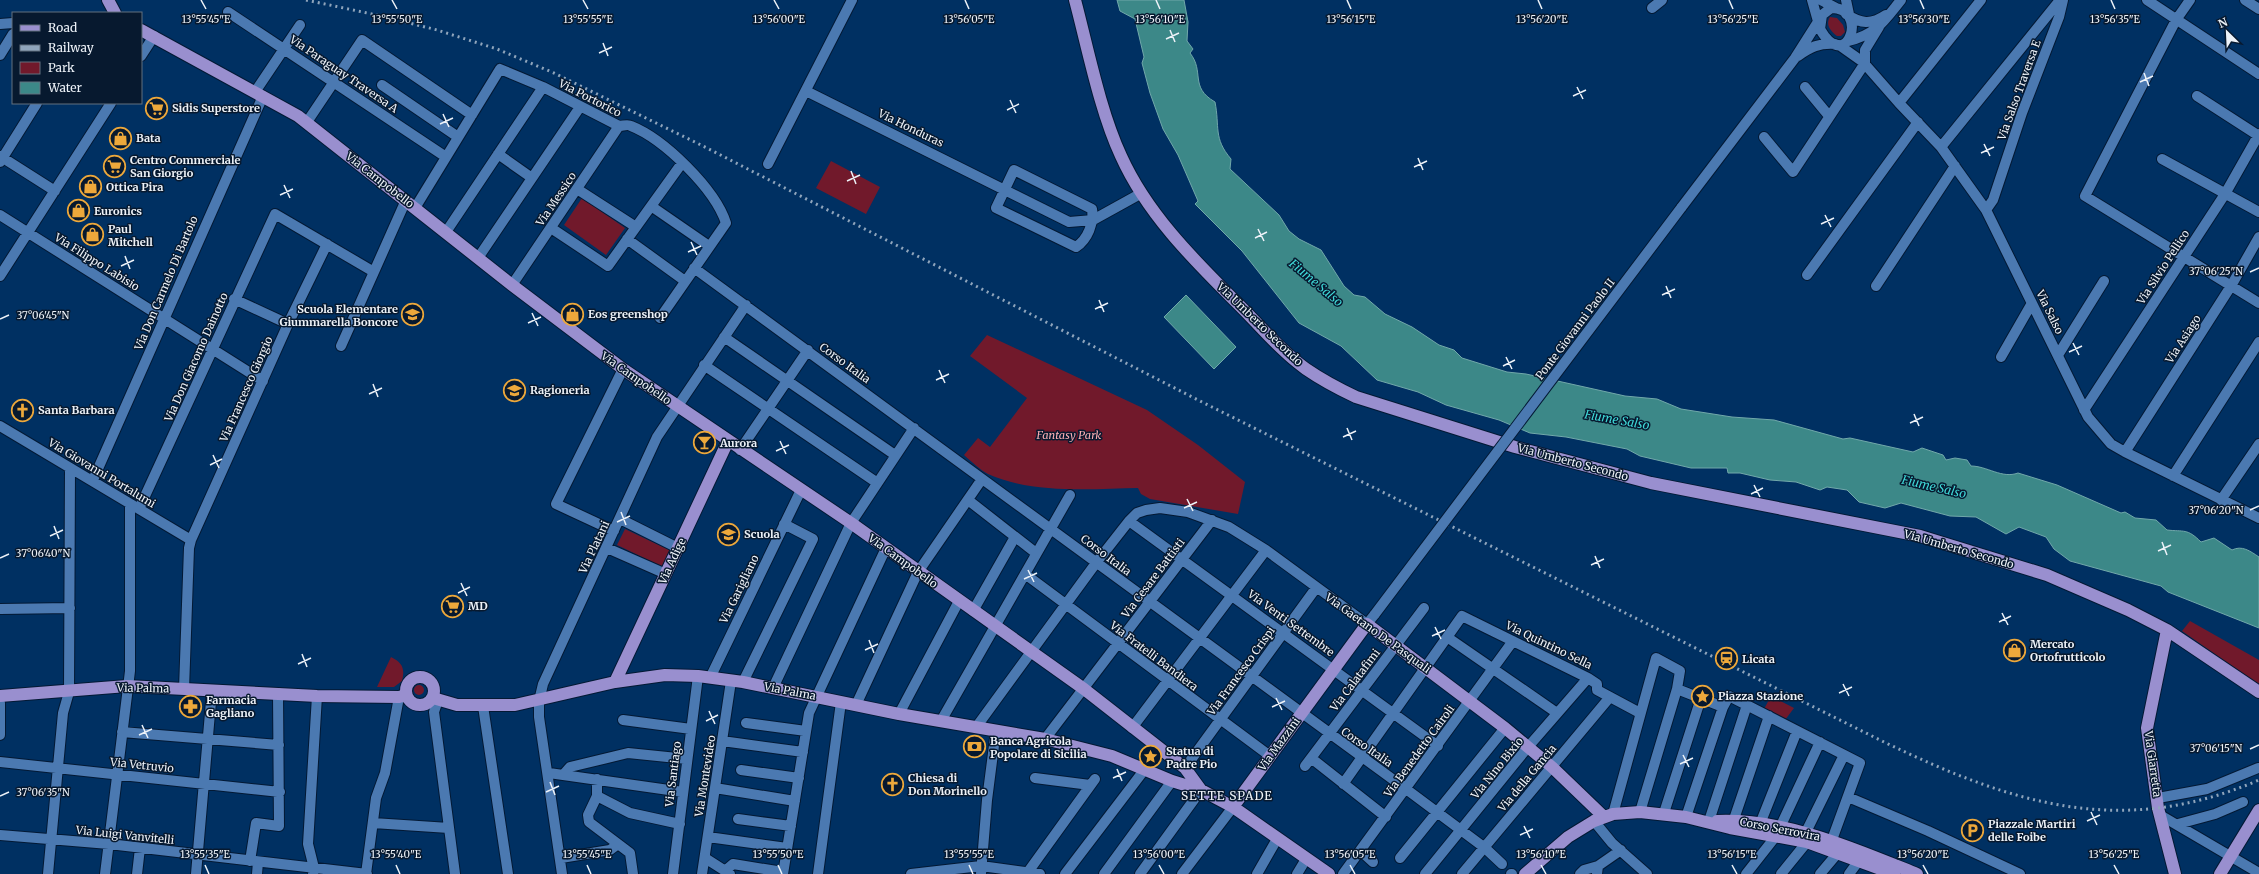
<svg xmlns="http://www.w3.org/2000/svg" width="2259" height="874" font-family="Merriweather,serif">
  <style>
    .green { fill: #71192b }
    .water { fill: #3c8888; stroke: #71a8aa }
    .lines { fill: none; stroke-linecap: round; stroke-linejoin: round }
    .minor-casing { stroke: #031934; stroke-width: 12 }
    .major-casing { stroke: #031934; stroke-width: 14 }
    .minor { stroke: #4b79b1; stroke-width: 10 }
    .major { stroke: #998fcf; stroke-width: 12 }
    .rail { stroke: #8fa5bc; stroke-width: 3; stroke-dasharray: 2 4; stroke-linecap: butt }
    .minor-bridge-casing { stroke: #031934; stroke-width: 12; stroke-linecap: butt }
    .minor-bridge { stroke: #4b79b1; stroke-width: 10 }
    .ticks { fill: none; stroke: #edf2f8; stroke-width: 1.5 }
    .labels { text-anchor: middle; stroke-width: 3; stroke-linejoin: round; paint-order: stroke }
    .street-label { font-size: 11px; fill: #edf2f8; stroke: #07192f }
    .poi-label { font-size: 11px; font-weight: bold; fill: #edf2f8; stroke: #07192f; text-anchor: start }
    .park-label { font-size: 11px; font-style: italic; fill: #fdaeb4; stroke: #07192f }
    .water-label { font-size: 12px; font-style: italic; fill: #3fd8d7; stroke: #07192f }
    .neighbourhood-label { font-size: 12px; letter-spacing: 1px; fill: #edf2f8; stroke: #07192f }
    .ticks-label { font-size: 10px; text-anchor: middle; fill: #edf2f8; stroke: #07192f; stroke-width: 3; stroke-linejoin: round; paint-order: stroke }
  </style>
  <rect width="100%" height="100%" fill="#003062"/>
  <path class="green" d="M1830 17 1837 18 1843 25 1845 32 1841 36H1837C1831 31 1825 25 1830 17Z
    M831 161 880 187 866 214 816 188Z
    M582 198 625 228 606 255 564 225Z
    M987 335 1147 410 1198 445 1245 482 1238 514 1150 499 1141 494 1138 488C1090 489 1032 494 988 474 980 470 971 461 964 455L978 438 990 447 1027 398 970 356Z
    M625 529 671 551 663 567 617 545Z
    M2190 621 2259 660V685L2182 631Z
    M391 657C403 663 405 669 402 681L394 687H377Z
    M414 690a5 5 0 1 1 10 0a5 5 0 1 1-10 0Z
    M1771 696 1794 708 1785 720 1763 711Z"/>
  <path class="water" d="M1117 0H1184L1188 22 1187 41 1193 49 1190 53C1205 72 1189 87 1215 102 1220 127 1213 138 1231 159L1230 169 1279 215 1289 231 1299 239 1321 250 1344 286 1354 295 1365 297 1385 314 1412 327 1439 345 1454 350 1462 358 1507 372 1526 374 1625 396 1657 399 1681 409 1732 417 1774 420 1843 439 1850 438 1913 452 1922 448 1943 455 1946 460 1955 458 1967 460 1971 466C1987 466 2002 479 2018 473L2057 485 2121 513 2125 512 2135 518 2156 520 2167 530C2184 532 2187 528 2201 542L2214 538 2232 550C2242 545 2250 551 2259 557V628L2168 592 2161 586 2070 561 2054 549 2046 537 2019 527 2006 534 1976 517 1950 516 1901 503 1885 508 1859 502 1847 490 1827 487 1820 490 1796 482 1770 480 1740 473H1728L1727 468H1691L1640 456 1627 449 1566 437 1530 433 1499 420 1446 405 1418 392 1377 380 1341 346 1299 323 1242 251 1195 204 1198 201 1178 155 1163 129 1150 93 1142 63 1144 57 1135 19 1120 11Z
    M1186 295 1236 347 1214 369 1164 317Z"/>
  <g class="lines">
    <defs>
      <path id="minor" d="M1812 0 1819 25
        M1821 0 1836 8
        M1846 0 1850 19
        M2147 0 2259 74
        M2190 0 2176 20 2085 196 2259 303
        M2245 0 2259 9
        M1652 8 1662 0
        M1831 8C1870 7 1847 76 1820 29L1822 15Z
        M228 12 446 157
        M1846 14C1861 24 1871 25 1886 15
        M0 24 13 23
        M1848 41C1876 35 1884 21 1901 0
        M1839 45 1863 62 1899 103 1941 147 1986 210 2088 417 2111 444 2125 452 2259 518
        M0 55 13 34
        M141 56 154 36
        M1798 56C1810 47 1819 43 1835 44
        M382 85 458 137
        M1805 87 1829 116
        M806 91 1069 222 1093 220 1140 194
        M255 92 300 25
        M2197 96 2259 136
        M1899 103 1981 0
        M307 122 362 40 472 115
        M1764 137 1793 172 1865 63V50L1879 27
        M1941 147 2060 0
        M498 154 532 178
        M0 156 55 191
        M2162 159 2259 212
        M0 162 37 103
        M768 164 852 0
        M1014 170 1092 209C1094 223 1088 239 1076 247L996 208Z
        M577 189 636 227
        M651 206 709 246
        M415 208 500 69 543 87 619 126C623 126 628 124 631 126 664 139 715 189 726 223L660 318
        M1681 208 1795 58 1821 17
        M1986 210 1993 200 2022 113 2059 17 2063 0
        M0 215 263 381
        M551 228 608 266 682 163
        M446 232 543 87
        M627 239 685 281
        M478 258 580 107
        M694 268 1406 789 1485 848 1502 864
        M1807 275 1918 122
        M0 276 111 103
        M512 285 619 126
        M1876 286 1955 166
        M234 299 288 324
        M724 337 895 455
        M341 346 406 200
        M2058 355 2104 281
        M2001 357 2032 303
        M704 365 876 482
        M2084 410 2225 194 2259 134
        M0 426 191 540
        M740 450 808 350
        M2125 452 2231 286 2259 237
        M2173 476 2259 342
        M93 480 263 96
        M968 500 1036 553
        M2221 500 2259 444
        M139 509 275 214 374 272
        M620 519 678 548
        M1129 521 1438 746
        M614 531 556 504 623 369
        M607 548 666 574
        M1025 574 1270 756
        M0 609 70 608
        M973 611 1015 537
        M1447 637 1557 713
        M710 678 801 490
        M743 682 813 539 784 524
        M773 688 851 523 914 428
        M184 689 189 548 191 540 288 324 327 244
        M1677 689 1723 707
        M438 700 434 712 455 874
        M0 703V735
        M856 705 918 572 982 479
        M483 706 508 874
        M899 714 959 601
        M623 720 691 729
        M941 721 1070 495
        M746 723 806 731
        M977 726 1096 563 1129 521 1137 513 1146 510 1160 508 1188 512 1229 527 1266 550 1367 624 1375 614
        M1132 728 1266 550
        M122 732 279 745
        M1045 739 1212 520
        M722 741 803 752
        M1311 758 1386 817
        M0 762 280 792
        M1305 766 1424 608
        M1185 768 1316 588
        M741 770 799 778
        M549 773 683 792
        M563 775 570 767 628 753 687 759
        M1035 778 1090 785
        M597 779V796L630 813 680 824
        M1343 784 1462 616 1588 678 1597 684V690L1640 713
        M715 788 795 801
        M597 796 588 815 589 822 630 853 633 874
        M1848 797 1928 831 2020 874
        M2158 798 2207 789 2258 768
        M1664 813 1701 698
        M1613 814 1656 658 1680 671 1677 689 1640 812
        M2160 815 2259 873
        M1686 817 1723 707 1729 696 1860 763 1829 848
        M738 819 791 826
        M1594 821 1612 843 1647 874
        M1709 821 1747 705
        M373 823 449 828
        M1760 824 1797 731
        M2178 824 2215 814 2243 802
        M1731 828 1769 716
        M1806 832 1844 755
        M0 835 109 844 367 874
        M708 837 787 848
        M1361 851 1373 862
        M561 858 610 850 618 844
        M705 858 730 874
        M1400 858 1505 728
        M250 861 256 823 279 826 278 693
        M726 870 733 864 783 872
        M1028 872 1095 779
        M48 874 63 713 69 692 70 468
        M105 874 130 671V504
        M137 874 140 848
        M196 874 212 690
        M257 874 258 862
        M313 874 314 868 308 844 317 696
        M366 874 376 798 385 773 399 697
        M562 874 539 717V701L543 684 657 437 746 305
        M673 874 698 676
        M702 874 731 681
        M783 874 809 713 886 548
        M818 874 841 702
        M911 874 981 866 1040 874
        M981 874 987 800 996 730
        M1065 874 1145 769
        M1104 874 1172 781
        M1140 874 1201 790
        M1182 874 1233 807
        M1257 874 1277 839
        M1297 874 1306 859
        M1343 874 1513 641
        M1425 874 1528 747 1588 678
        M1462 874 1610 697
        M1511 874H1512
        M1580 874 1584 870 1598 866
        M1597 874 1598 866 1621 850
        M1746 874 1776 836 1820 742
        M1781 874 1807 842
        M1820 874 1842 848
        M1849 874 1863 855"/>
      <path id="major" d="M108 0 115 13
        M1075 0C1088 49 1100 111 1121 156 1148 216 1197 263 1243 309 1263 329 1282 352 1306 369 1322 380 1339 389 1356 397L1515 447 1651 483 1920 536 2047 575 2128 610 2167 630 2259 692
        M141 30 298 116 512 285 623 369 851 523 1084 689 1185 768 1201 790
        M2167 630 2147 728 2158 808 2175 874
        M406 691a14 14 0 1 1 28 0a14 14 0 1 1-28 0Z
        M615 682 728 441
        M0 696 127 686 317 696 399 697 406 695
        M433 698 457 705H515L615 682 665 675 698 676 743 682 899 714 1045 739 1112 756 1172 781 1201 790 1233 807 1329 874
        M1233 807 1367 624 1505 728 1552 767 1603 816
        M1717 821C1785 818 1855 849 1917 874
        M1525 874 1568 837 1594 821 1613 814 1640 812 1686 817 1730 828 1807 842 1894 874
        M2220 874 2259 810"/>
    </defs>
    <use href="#minor" class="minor-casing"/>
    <use href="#major" class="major-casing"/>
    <use href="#minor" class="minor"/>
    <use href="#major" class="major"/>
    <path class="rail" d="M306 0 386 17 437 30 497 49 554 73 703 146 1198 400 1884 742C2013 804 2121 839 2259 780"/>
    <defs>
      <path id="minor-bridge" d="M1375 614 1681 208"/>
    </defs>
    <use href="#minor-bridge" class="minor-bridge-casing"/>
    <use href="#minor-bridge" class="minor-bridge"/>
  </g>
  <path class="ticks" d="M201 0 206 9M392 0 397 9M583 0 588 9M774 0 779 9M965 0 969 9M1156 0 1160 9M1347 0 1351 9M1538 0 1542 9M1729 0 1733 9M1920 0 1924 9M2111 0 2115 9M1170 30 1175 42M1166 39 1179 33M603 43 608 56M599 53 612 47M2144 73 2149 86M2140 82 2153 76M1577 87 1583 99M1573 96 1586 90M1010 100 1016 113M1007 110 1019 104M443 114 449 127M440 124 453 118M1984 144 1990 156M1981 153 1994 147M1418 158 1423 170M1414 167 1427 161M851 171 856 184M847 181 860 175M284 185 290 198M280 195 293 189M1825 215 1831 227M1821 224 1834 218M1258 229 1264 241M1255 238 1267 232M691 242 697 255M688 252 701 246M125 256 130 269M121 266 134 260M2250 272 2259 268M1666 286 1671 298M1662 295 1675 289M1099 300 1104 312M1095 309 1108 303M532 313 538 326M0 319 9 315M528 323 541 317M2073 343 2079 355M2069 352 2082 346M1506 357 1512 369M1503 366 1515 360M939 370 945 383M936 380 949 374M373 384 378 397M369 394 382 388M1914 414 1919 426M1910 423 1923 417M1347 428 1352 440M1343 437 1356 431M780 441 786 454M776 451 789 445M213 455 219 468M210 465 222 459M1754 485 1760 497M1751 494 1763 488M1187 499 1193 511M1184 508 1197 502M2250 510 2259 506M621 512 626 525M617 522 630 516M54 526 59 539M50 536 63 530M2162 542 2167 555M2158 551 2171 545M1595 556 1600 568M0 558 9 554M1591 565 1604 559M1028 570 1034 582M1024 579 1037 573M461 583 467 596M458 593 470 587M2002 613 2008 625M1999 622 2011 616M1435 627 1441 639M1432 636 1445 630M869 640 874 653M865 650 878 644M302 654 307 667M298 664 311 658M1843 684 1849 696M1839 693 1852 687M1276 698 1282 710M1272 707 1285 701M709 711 715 724M706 721 718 715M142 725 148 738M139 735 152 729M2250 749 2259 745M1683 755 1689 767M1680 764 1693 758M1117 769 1122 781M1113 778 1126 772M550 782 555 795M546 792 559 786M0 796 9 792M2091 812 2097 825M2087 821 2100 815M1524 826 1530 838M1520 835 1533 829M205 865 209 874M396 865 400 874M587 865 591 874M778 865 782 874M969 865 973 874M1159 865 1164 874M1350 865 1355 874M1541 865 1546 874M1732 865 1737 874M1923 865 1928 874M2114 865 2119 874"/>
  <defs>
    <symbol id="supermarket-ring" viewBox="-11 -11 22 22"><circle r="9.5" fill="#07192f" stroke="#eda83b" stroke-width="1.5"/><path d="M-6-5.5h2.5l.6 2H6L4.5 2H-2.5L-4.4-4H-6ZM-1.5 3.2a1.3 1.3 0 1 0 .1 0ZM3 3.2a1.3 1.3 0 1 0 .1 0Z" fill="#eda83b"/></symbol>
    <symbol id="shop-ring" viewBox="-11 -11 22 22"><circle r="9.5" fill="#07192f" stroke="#eda83b" stroke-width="1.5"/><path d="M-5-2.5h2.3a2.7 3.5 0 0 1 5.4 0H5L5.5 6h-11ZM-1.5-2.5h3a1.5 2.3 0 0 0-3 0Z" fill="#eda83b"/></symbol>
    <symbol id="school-ring" viewBox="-11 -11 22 22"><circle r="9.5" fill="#07192f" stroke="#eda83b" stroke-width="1.5"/><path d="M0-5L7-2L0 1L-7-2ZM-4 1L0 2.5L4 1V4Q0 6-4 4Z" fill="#eda83b"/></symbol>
    <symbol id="church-ring" viewBox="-11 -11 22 22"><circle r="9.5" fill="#07192f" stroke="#eda83b" stroke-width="1.5"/><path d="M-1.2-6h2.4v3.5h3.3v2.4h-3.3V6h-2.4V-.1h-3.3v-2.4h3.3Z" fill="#eda83b"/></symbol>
    <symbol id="bar-ring" viewBox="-11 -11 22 22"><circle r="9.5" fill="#07192f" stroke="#eda83b" stroke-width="1.5"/><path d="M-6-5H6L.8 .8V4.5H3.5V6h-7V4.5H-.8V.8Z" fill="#eda83b"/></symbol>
    <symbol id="station-ring" viewBox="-11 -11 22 22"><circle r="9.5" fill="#07192f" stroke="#eda83b" stroke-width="1.5"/><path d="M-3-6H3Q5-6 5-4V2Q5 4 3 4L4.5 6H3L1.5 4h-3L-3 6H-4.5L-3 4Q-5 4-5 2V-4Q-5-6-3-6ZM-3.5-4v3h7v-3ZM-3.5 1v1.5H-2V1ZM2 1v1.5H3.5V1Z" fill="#eda83b"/></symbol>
    <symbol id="sight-ring" viewBox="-11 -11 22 22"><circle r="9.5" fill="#07192f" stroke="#eda83b" stroke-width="1.5"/><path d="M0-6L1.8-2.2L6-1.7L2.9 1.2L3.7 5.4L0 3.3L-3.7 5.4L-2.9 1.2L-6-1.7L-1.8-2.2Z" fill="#eda83b"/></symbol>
    <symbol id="pharmacy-ring" viewBox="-11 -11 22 22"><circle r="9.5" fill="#07192f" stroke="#eda83b" stroke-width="1.5"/><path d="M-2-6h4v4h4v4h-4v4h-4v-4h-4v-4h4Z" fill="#eda83b"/></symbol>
    <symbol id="bank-ring" viewBox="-11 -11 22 22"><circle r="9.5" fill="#07192f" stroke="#eda83b" stroke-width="1.5"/><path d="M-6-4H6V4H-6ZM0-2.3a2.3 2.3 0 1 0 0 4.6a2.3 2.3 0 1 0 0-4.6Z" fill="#eda83b"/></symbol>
    <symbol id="parking-ring" viewBox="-11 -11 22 22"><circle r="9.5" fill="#07192f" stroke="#eda83b" stroke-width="1.5"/><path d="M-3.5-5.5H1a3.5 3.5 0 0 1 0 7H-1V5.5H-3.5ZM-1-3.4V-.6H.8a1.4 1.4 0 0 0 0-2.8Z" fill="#eda83b"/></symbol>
  </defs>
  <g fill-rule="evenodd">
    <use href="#supermarket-ring" x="144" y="96" width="25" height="25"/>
    <use href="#shop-ring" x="108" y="126" width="25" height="25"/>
    <use href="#supermarket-ring" x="102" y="154" width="25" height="25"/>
    <use href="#shop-ring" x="78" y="174" width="25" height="25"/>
    <use href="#shop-ring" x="66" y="198" width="25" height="25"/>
    <use href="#shop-ring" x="80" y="222" width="25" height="25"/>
    <use href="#shop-ring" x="560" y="302" width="25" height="25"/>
    <use href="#school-ring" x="400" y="302" width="25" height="25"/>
    <use href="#school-ring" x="502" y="378" width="25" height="25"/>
    <use href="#church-ring" x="10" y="398" width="25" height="25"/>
    <use href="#bar-ring" x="692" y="430" width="25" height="25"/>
    <use href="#school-ring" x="716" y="522" width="25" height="25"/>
    <use href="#supermarket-ring" x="440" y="594" width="25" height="25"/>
    <use href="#shop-ring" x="2002" y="638" width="25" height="25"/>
    <use href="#station-ring" x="1714" y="646" width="25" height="25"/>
    <use href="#sight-ring" x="1690" y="684" width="25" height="25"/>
    <use href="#pharmacy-ring" x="178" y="694" width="25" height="25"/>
    <use href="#bank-ring" x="962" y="734" width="25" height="25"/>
    <use href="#sight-ring" x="1138" y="744" width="25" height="25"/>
    <use href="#church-ring" x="880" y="772" width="25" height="25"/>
    <use href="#parking-ring" x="1960" y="818" width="25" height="25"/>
  </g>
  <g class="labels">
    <g class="street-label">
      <text transform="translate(344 74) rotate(34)" y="4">Via Paraguay Traversa A</text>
      <text transform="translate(2019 90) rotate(-70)" y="4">Via Salso Traversa E</text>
      <text transform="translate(590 98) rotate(27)" y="4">Via Portorico</text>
      <text transform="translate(911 128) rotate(26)" y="4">Via Honduras</text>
      <text transform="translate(380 180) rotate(38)" y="4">Via Campobello</text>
      <text transform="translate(556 199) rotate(-56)" y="4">Via Messico</text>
      <text transform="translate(97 262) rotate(32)" y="4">Via Filippo Labisio</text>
      <text transform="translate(2163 267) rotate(-57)" y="4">Via Silvio Pellico</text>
      <text transform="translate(166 283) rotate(-67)" y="4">Via Don Carmelo Di Bartolo</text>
      <text transform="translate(2050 312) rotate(64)" y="4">Via Salso</text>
      <text transform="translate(1260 324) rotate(44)" y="4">Via Umberto Secondo</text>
      <text transform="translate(1575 329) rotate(-53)" y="4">Ponte Giovanni Paolo II</text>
      <text transform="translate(2183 339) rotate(-57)" y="4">Via Asiago</text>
      <text transform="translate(196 357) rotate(-66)" y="4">Via Don Giacomo Dainotto</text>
      <text transform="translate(845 363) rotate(36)" y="4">Corso Italia</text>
      <text transform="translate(636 378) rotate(35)" y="4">Via Campobello</text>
      <text transform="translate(246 389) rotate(-66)" y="4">Via Francesco Giorgio</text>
      <text transform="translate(1573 462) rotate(15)" y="4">Via Umberto Secondo</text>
      <text transform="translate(102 473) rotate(31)" y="4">Via Giovanni Portalumi</text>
      <text transform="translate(594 547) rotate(-65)" y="4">Via Platani</text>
      <text transform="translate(1959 549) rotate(16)" y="4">Via Umberto Secondo</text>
      <text transform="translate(1106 555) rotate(37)" y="4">Corso Italia</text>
      <text transform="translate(672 561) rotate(-65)" y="4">Via Adige</text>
      <text transform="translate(903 561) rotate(36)" y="4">Via Campobello</text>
      <text transform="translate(1153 578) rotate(-53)" y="4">Via Cesare Battisti</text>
      <text transform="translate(739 589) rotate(-64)" y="4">Via Garigliano</text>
      <text transform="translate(1291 623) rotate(36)" y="4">Via Venti Settembre</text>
      <text transform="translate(1378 633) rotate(36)" y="4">Via Gaetano De Pasquali</text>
      <text transform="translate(1549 645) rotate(26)" y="4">Via Quintino Sella</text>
      <text transform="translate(1154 656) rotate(37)" y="4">Via Fratelli Bandiera</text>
      <text transform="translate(1241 671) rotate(-54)" y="4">Via Francesco Crispi</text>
      <text transform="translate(1355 680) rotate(-53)" y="4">Via Calatafimi</text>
      <text transform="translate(143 688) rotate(1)" y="4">Via Palma</text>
      <text transform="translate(790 691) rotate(11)" y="4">Via Palma</text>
      <text transform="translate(1279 744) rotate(-54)" y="4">Via Mazzini</text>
      <text transform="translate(1367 747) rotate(35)" y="4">Corso Italia</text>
      <text transform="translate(1419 751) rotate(-54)" y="4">Via Benedetto Cairoli</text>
      <text transform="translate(2153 764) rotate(82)" y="4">Via Giarretta</text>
      <text transform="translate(142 765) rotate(6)" y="4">Via Vetruvio</text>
      <text transform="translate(1497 768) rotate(-51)" y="4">Via Nino Bixio</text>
      <text transform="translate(673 774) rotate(-83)" y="4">Via Santiago</text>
      <text transform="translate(705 776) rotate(-81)" y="4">Via Montevideo</text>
      <text transform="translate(1527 778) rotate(-50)" y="4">Via della Gancia</text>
      <text transform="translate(1780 829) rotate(11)" y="4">Corso Serrovira</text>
      <text transform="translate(125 835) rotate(6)" y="4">Via Luigi Vanvitelli</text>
    </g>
    <g class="poi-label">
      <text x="172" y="112">Sidis Superstore</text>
      <text x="136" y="142">Bata</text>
      <text x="130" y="164">Centro Commerciale<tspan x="130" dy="13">San Giorgio</tspan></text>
      <text x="106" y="191">Ottica Pira</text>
      <text x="94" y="215">Euronics</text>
      <text x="108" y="233">Paul<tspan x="108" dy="13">Mitchell</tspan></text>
      <text x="398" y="313" text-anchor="end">Scuola Elementare<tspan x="398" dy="13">Giummarella Boncore</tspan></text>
      <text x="588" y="318">Eos greenshop</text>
      <text x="530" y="394">Ragioneria</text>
      <text x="38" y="414">Santa Barbara</text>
      <text x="720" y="447">Aurora</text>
      <text x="744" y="538">Scuola</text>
      <text x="468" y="610">MD</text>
      <text x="2030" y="648">Mercato<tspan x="2030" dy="13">Ortofrutticolo</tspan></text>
      <text x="1742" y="663">Licata</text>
      <text x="1718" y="700">Piazza Stazione</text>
      <text x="206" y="704">Farmacia<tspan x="206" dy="13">Gagliano</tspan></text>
      <text x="990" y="745">Banca Agricola<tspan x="990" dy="13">Popolare di Sicilia</tspan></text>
      <text x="1166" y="755">Statua di<tspan x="1166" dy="13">Padre Pio</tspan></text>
      <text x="908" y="782">Chiesa di<tspan x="908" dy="13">Don Morinello</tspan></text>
      <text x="1988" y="828">Piazzale Martiri<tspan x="1988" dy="13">delle Foibe</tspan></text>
    </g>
    <g class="park-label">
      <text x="1069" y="439">Fantasy Park</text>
    </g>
    <g class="water-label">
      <text transform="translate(1316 283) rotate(40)" y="4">Fiume Salso</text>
      <text transform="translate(1617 420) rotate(10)" y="4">Fiume Salso</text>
      <text transform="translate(1934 487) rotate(13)" y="4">Fiume Salso</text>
    </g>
    <g class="neighbourhood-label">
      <text x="1227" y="800">SETTE SPADE</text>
    </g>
  </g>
  <g class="ticks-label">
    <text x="588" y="23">13°55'55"E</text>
    <text x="969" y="23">13°56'05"E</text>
    <text x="1160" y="23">13°56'10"E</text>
    <text x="1733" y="23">13°56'25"E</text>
    <text x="2115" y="23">13°56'35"E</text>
    <text x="206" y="23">13°55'45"E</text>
    <text x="397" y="23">13°55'50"E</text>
    <text x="779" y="23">13°56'00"E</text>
    <text x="1351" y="23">13°56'15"E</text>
    <text x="1542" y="23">13°56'20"E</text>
    <text x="1924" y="23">13°56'30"E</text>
    <text x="2216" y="275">37°06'25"N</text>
    <text x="43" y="319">37°06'45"N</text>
    <text x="2216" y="514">37°06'20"N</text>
    <text x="43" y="557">37°06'40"N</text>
    <text x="2216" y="752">37°06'15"N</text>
    <text x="43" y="796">37°06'35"N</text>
    <text x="205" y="858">13°55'35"E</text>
    <text x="396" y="858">13°55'40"E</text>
    <text x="587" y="858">13°55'45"E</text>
    <text x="778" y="858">13°55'50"E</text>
    <text x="969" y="858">13°55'55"E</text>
    <text x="1159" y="858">13°56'00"E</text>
    <text x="1350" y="858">13°56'05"E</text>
    <text x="1541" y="858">13°56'10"E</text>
    <text x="1732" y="858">13°56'15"E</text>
    <text x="1923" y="858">13°56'20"E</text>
    <text x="2114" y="858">13°56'25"E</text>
  </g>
  <rect x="12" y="12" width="130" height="92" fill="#07192f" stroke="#63707f"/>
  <rect x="20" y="25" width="20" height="6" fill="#998fcf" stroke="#63707f"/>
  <text x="48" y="32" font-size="12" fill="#edf2f8">Road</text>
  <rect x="20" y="45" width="20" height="6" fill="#8fa5bc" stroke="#63707f"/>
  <text x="48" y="52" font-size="12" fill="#edf2f8">Railway</text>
  <rect x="20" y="62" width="20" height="12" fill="#71192b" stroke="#63707f"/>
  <text x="48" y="72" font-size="12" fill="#edf2f8">Park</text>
  <rect x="20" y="82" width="20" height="12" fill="#3c8888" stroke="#63707f"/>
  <text x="48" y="92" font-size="12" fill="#edf2f8">Water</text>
  <g transform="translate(2227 32) rotate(336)" stroke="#07192f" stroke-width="3" paint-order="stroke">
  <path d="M0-3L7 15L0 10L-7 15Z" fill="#edf2f8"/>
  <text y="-6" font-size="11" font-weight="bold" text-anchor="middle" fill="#edf2f8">N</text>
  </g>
</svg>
